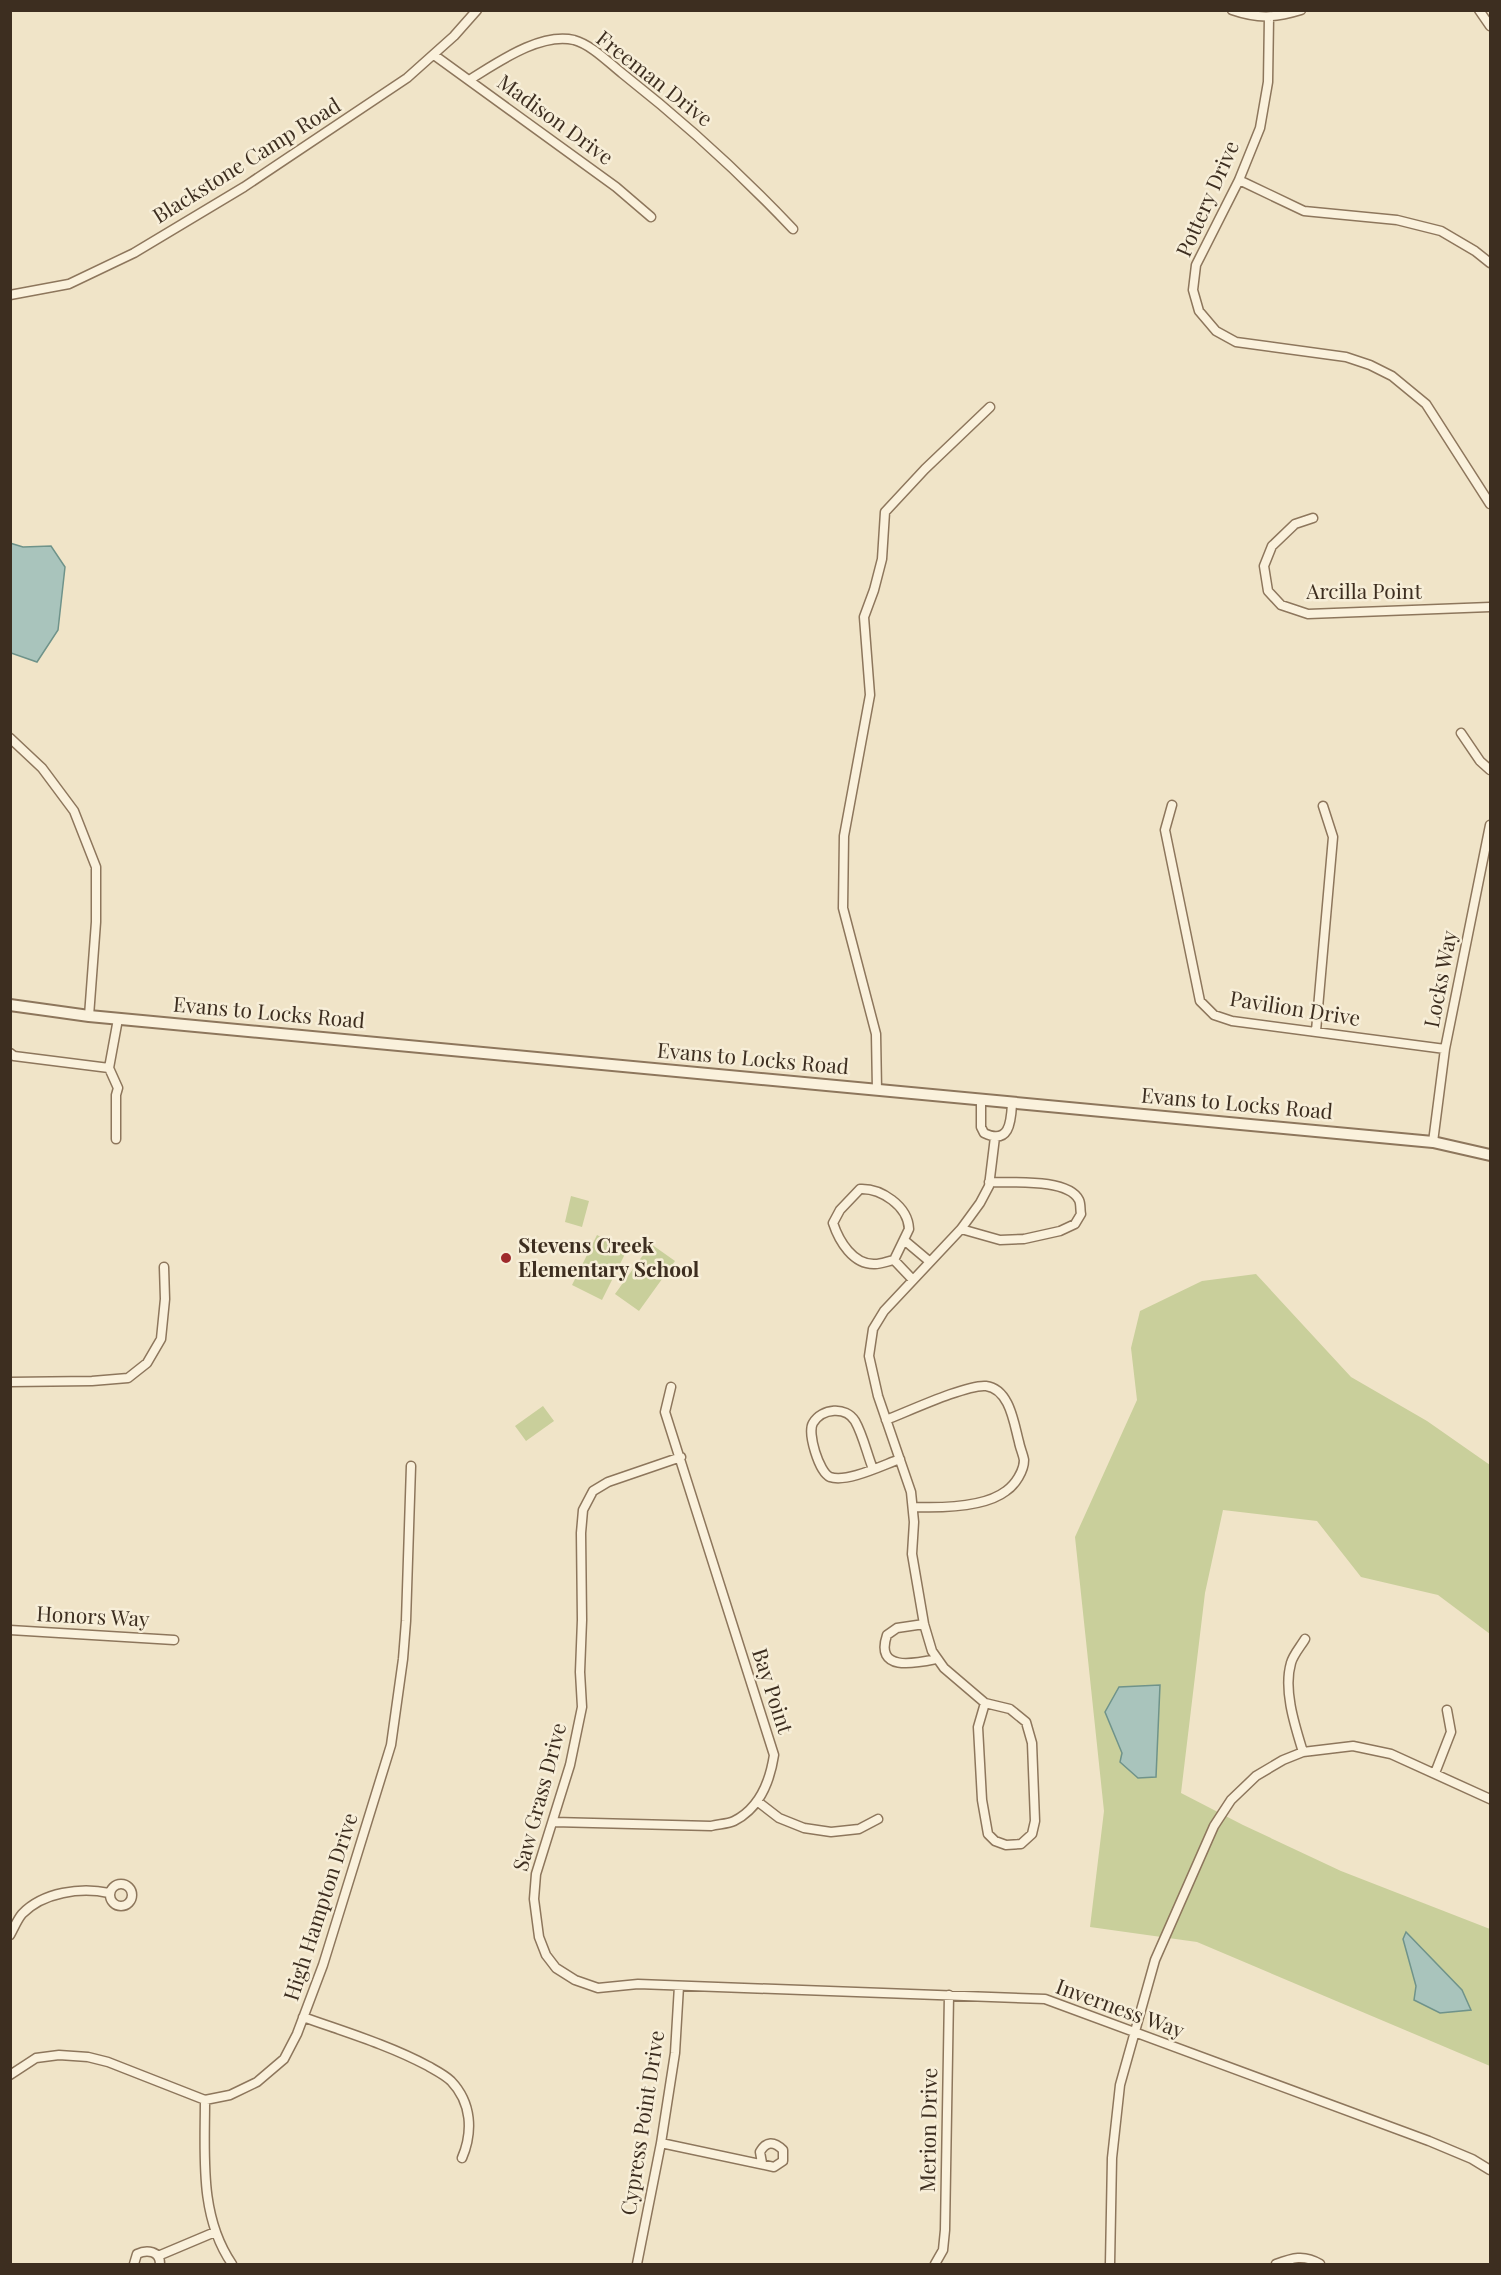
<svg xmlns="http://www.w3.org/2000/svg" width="1501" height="2275" font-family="'Playfair Display',serif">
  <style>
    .green { fill: #c9cf9b }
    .water { fill: #a9c4bc; stroke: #6f938a; stroke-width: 1.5 }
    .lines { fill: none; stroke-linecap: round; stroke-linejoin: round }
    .minor-casing { stroke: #8d765c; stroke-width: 11 }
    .tertiary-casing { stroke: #8d765c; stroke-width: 14 }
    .minor { stroke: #faf1dc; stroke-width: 8 }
    .tertiary { stroke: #faf1dc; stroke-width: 10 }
    .poi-dot { fill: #9e2a2b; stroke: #f7eed8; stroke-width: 2 }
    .labels { text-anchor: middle; stroke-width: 5; stroke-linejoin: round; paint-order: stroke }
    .street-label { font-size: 21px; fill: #3d2e20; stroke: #f7eed8 }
    .poi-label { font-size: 21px; font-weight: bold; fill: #3d2e20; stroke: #f7eed8; text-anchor: start }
  </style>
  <rect width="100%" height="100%" fill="#f0e4c8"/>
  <path class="green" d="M571 1196 589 1201 582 1227 565 1222Z
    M597 1235 627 1250 602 1300 572 1285Z
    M651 1244 675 1261 639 1311 615 1294Z
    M1256 1274 1351 1377 1427 1421 1490 1465V1634L1438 1595 1361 1577 1317 1521 1223 1510 1205 1593 1181 1793 1243 1825 1341 1871 1490 1929V2066L1197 1942 1090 1927 1104 1811 1075 1537 1137 1400 1131 1348 1140 1311 1202 1281Z
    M543 1406 554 1421 526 1441 515 1426Z"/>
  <path class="water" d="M10 543 23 547 51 546 65 567 58 630 37 662 11 653Z
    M1160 1685 1156 1777 1138 1778 1120 1762 1122 1753 1105 1712 1119 1687Z
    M1406 1932 1462 1990 1471 2010 1440 2013 1414 2000 1416 1986 1403 1939Z"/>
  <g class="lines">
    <defs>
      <path id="minor" d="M1232 10C1258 19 1275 18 1301 10
        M1479 10 1490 26
        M1269 17 1268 82 1260 128 1239 180 1196 265 1193 290 1199 311 1216 331 1236 342 1346 357 1370 365 1392 376 1426 404 1490 504
        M434 55 616 187 651 217
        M469 80C497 63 540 32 574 40 592 45 609 63 623 74 684 122 740 173 793 229
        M1239 180 1304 211 1397 220 1441 231 1475 251 1490 263
        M10 295 69 284 134 253 244 187 407 78 454 36 477 10
        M1313 518 1295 524 1272 546 1264 566 1268 591 1281 605 1308 614 1490 607
        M1461 733 1480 761 1490 770
        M10 738 42 768 74 811 96 867V922L89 1016
        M1172 805 1165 830 1200 1001 1214 1015 1232 1021 1445 1049
        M1316 1031 1333 837 1323 806
        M10 1053 14 1056 109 1068
        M877 1090 876 1034 843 908 844 836 870 695 864 617 874 590 882 559 885 512 925 469 990 407
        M981 1101V1127L984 1133C1009 1145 1011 1123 1012 1104
        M116 1139V1095L118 1088 109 1068 118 1019
        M1433 1142 1445 1049 1490 825
        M961 1229 1000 1240 1024 1239 1060 1231 1075 1224 1081 1214C1080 1210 1081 1204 1079 1200 1068 1178 1011 1183 989 1182
        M904 1240 929 1261
        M894 1260 909 1229C908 1206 881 1188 860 1189L840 1210 833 1223C839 1241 853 1265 875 1264 881 1264 888 1261 894 1260L913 1280
        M10 1382 92 1381 128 1378 147 1363 161 1339 165 1299 164 1267
        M886 1420C907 1412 967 1384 986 1386 1010 1389 1014 1424 1019 1442 1020 1448 1023 1454 1024 1460 1024 1471 1015 1485 1006 1491 984 1508 940 1508 913 1507
        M681 1457 608 1482 593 1491 583 1510 581 1533 582 1620 580 1672 582 1707 570 1765 536 1874 534 1899 539 1937 546 1955 556 1968 575 1980 598 1988 638 1984 1045 1999 1429 2141 1472 2159 1490 2170
        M873 1469C867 1454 863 1435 855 1421 846 1406 822 1408 813 1423 807 1433 819 1472 830 1477 847 1483 883 1465 900 1459
        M924 1624 897 1628 887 1635C874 1673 917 1663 937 1659
        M10 1630 174 1640
        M985 1703 978 1727 982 1800 988 1834 995 1841 1006 1845 1021 1844 1032 1834 1035 1821 1032 1743 1026 1722 1010 1709 985 1703 944 1668 932 1651 924 1624 912 1554 914 1522 911 1492 878 1396 869 1356 873 1329 884 1311 961 1229 980 1203 989 1186 995 1137
        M1303 1752C1295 1726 1283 1690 1291 1663 1293 1655 1301 1646 1305 1639
        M1435 1773 1451 1732 1447 1710
        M757 1801 779 1818 804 1828 831 1832 859 1829 878 1819
        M554 1822 711 1826C719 1824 728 1824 734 1821 760 1808 770 1781 774 1755L665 1412 671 1387
        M110 1895a11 11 0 1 1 22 0a11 11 0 1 1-22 0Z
        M10 1935C14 1928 17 1920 22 1914 43 1892 81 1887 109 1893
        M303 2017C345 2032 389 2045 428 2066 435 2070 445 2075 451 2081 472 2103 473 2132 462 2158
        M10 2075 36 2058 59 2055 88 2057 108 2062 205 2100 230 2095 257 2082 284 2059 297 2034 323 1965 391 1745 403 1659 406 1621 411 1466
        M205 2100C205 2156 199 2216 232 2264
        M661 2143 774 2167 783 2161V2150C774 2141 766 2141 760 2152L762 2163
        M158 2256 215 2232
        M134 2264 137 2254C147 2249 160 2251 160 2264
        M637 2264 661 2143 675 2053 679 1986
        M935 2264 943 2250 945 2230 949 1995
        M1110 2264 1112 2158 1120 2085 1155 1960 1214 1826 1231 1800 1256 1776 1283 1760 1303 1752 1353 1746 1391 1754 1490 1799
        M1276 2264C1292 2258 1304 2254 1320 2264"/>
      <path id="tertiary" d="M10 1005 89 1016 1433 1142 1490 1155"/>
    </defs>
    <use href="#minor" class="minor-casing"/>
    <use href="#tertiary" class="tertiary-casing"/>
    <use href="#minor" class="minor"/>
    <use href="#tertiary" class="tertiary"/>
  </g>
  <circle class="poi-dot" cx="506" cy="1258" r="6"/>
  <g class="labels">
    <g class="street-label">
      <text transform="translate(654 79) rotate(38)" y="7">Freeman Drive</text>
      <text transform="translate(555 120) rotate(36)" y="7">Madison Drive</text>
      <text transform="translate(247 161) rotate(-32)" y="7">Blackstone Camp Road</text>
      <text transform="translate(1208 199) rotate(-66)" y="7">Pottery Drive</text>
      <text x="1364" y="599">Arcilla Point</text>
      <text transform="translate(1441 979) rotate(-79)" y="7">Locks Way</text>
      <text transform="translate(1295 1009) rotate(9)" y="7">Pavilion Drive</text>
      <text transform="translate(269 1013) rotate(5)" y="7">Evans to Locks Road</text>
      <text transform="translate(753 1059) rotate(5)" y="7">Evans to Locks Road</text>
      <text transform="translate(1237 1104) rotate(5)" y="7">Evans to Locks Road</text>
      <text transform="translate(93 1617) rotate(3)" y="7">Honors Way</text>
      <text transform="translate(772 1691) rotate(72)" y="7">Bay Point</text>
      <text transform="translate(540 1797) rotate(-75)" y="7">Saw Grass Drive</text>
      <text transform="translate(321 1907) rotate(-72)" y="7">High Hampton Drive</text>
      <text transform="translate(1120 2009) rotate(20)" y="7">Inverness Way</text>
      <text transform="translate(643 2123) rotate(-81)" y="7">Cypress Point Drive</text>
      <text transform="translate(929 2130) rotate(-89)" y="7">Merion Drive</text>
    </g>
    <g class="poi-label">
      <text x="518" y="1253">Stevens Creek<tspan x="518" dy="24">Elementary School</tspan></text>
    </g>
  </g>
  <rect width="1501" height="2275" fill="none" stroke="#3d2e20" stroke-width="24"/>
</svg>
